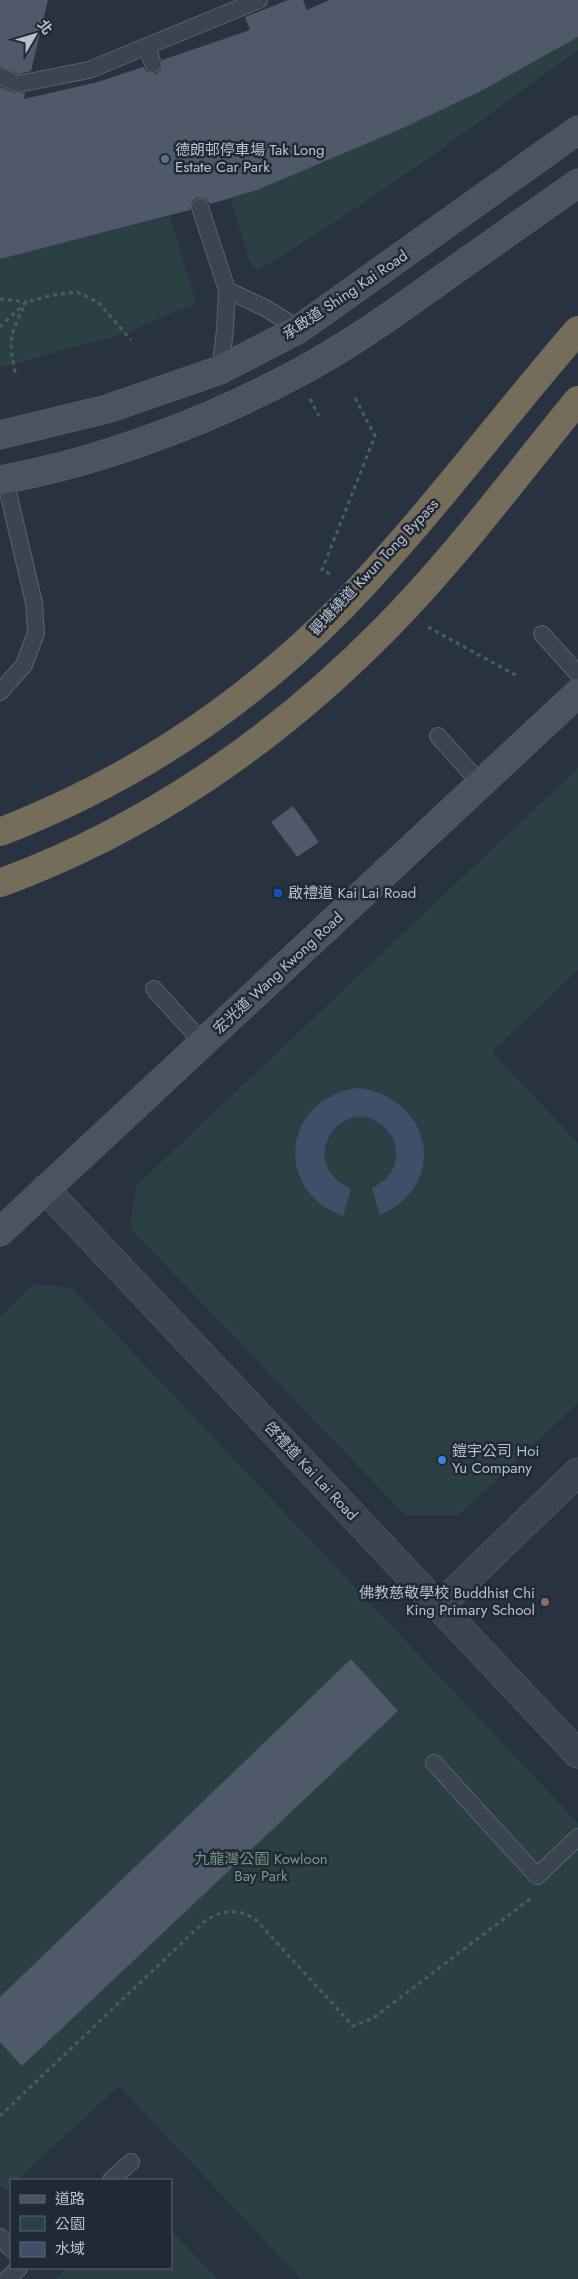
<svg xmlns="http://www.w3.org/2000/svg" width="578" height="2279" font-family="Jost,'Noto Sans TC',sans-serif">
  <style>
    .green { fill: #2b4043 }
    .water { fill: #404f69 }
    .building { fill: #4f5969 }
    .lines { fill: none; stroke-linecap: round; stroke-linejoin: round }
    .lane-casing { stroke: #5a626e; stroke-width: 18 }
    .street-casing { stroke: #5a626e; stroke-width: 29 }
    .secondary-casing { stroke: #5a626e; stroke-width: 29 }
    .path { stroke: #4b5d61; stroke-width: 3; stroke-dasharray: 4 4; stroke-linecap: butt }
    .lane { stroke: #3d4451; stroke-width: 16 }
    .street { stroke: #3d4451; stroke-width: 28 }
    .secondary { stroke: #4b5363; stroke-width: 28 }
    .highway-bridge-casing { stroke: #474f5b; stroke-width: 29; stroke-linecap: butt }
    .highway-bridge { stroke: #766c5a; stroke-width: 28 }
    .service-dot { fill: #5c6f8a; stroke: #212936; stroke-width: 2 }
    .transit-dot { fill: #1a4fb4; stroke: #212936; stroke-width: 2 }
    .shop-dot { fill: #3f7fe0; stroke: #212936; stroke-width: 2 }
    .education-dot { fill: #8d6e63; stroke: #212936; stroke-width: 2 }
    .labels { text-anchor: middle; stroke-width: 5; stroke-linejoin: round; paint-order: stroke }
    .poi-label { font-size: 15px; fill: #b9c0cb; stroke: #212936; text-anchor: start }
    .street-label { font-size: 15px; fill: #b9c0cb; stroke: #212936 }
    .park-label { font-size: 15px; fill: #729a7c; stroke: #212936 }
  </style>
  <rect width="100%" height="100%" fill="#283241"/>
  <path class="green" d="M578 37V50C473 126 369 204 257 271L249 259 230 198 403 128 479 92Z
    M170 216 196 303 126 333 0 368V258Z
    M578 768V970L492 1052 578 1143V1403L459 1515H405L130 1228 136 1186Z
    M34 1284 72 1288 578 1823V2279H301L119 2086 17 2180H11V2186L6 2191 0 2185V1317Z
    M171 2230 217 2279H55L67 2268H171Z"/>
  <path class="water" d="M358 1088C432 1097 450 1185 380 1215L372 1188C385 1182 396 1171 396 1156 397 1145 393 1135 385 1128 347 1089 291 1160 351 1189L343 1216C272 1190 283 1098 358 1088Z"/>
  <path class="building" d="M0 0H48L31 71 19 74 0 66Z
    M288 0H303L307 10 329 0H578V37L479 92 403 128 257 190 210 204 206 199 197 197 192 201 190 210 0 259V87L14 93H25L24 99 98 82 143 67 147 72 156 74 161 70 162 60 250 30 245 17Z
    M293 806 319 842 297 857 271 822Z
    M351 1659 398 1711 22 2066 0 2042V1997Z"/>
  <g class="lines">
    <defs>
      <path id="lane" d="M147 47 153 64
        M0 76 18 84 89 70 259 0
        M200 207 227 290 225 330 220 370
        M227 290 267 309 299 329
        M542 634 578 674
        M0 692 24 665 36 633 34 603 5 479
        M438 736 481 784
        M154 989 203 1043
        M434 1763 537 1876 578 1837
        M111 2180 131 2162
        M0 2237 11 2249
        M7 2279 19 2268"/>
      <path id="street" d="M45 1189 578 1754
        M439 1606 578 1472"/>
      <path id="secondary" d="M0 435 107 409 220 370 299 329 578 130
        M0 480C100 462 206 422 296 374 347 347 395 313 442 279 487 247 533 215 578 183
        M0 1232 578 693"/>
    </defs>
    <use href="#lane" class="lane-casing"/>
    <use href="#street" class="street-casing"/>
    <use href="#secondary" class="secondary-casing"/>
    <path class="path" d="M0 299 26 302C9 337 8 339 16 377
      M0 327 26 302 53 295 77 292 98 302 131 340
      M310 399 319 416
      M330 574 322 570 375 436 355 398
      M428 627 517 676
      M0 2116 206 1920C224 1910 239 1908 256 1920L353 2026 372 2019 530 1899"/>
    <use href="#lane" class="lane"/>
    <use href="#street" class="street"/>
    <use href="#secondary" class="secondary"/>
    <defs>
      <path id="highway-bridge" d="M0 832C132 781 244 707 343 606 427 519 499 421 578 330
        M0 883C145 830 274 741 382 632 453 561 514 478 578 400"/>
    </defs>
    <use href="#highway-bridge" class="highway-bridge-casing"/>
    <use href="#highway-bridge" class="highway-bridge"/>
  </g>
  <circle class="service-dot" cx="165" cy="159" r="5"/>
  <rect class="transit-dot" x="273" y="888" width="10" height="10" rx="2.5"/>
  <circle class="shop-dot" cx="442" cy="1460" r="5"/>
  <circle class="education-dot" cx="545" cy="1602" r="5"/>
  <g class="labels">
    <g class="poi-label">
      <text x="175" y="155">德朗邨停車場 Tak Long<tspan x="175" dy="17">Estate Car Park</tspan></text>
      <text x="288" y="898">啟禮道 Kai Lai Road</text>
      <text x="452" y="1456">鎧宇公司 Hoi<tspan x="452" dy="17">Yu Company</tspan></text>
      <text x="535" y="1598" text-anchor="end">佛教慈敬學校 Buddhist Chi<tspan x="535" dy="17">King Primary School</tspan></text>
    </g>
    <g class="street-label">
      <text transform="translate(345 295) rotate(-34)" y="5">承啟道 Shing Kai Road</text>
      <text transform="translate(374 567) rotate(-47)" y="5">觀塘繞道 Kwun Tong Bypass</text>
      <text transform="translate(278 973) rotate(-43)" y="5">宏光道 Wang Kwong Road</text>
      <text transform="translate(311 1471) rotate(47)" y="5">啓禮道 Kai Lai Road</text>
    </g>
    <g class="park-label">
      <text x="261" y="1864">九龍灣公園 Kowloon<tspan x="261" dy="17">Bay Park</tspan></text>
    </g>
  </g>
  <rect x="10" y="2179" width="162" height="90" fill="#212936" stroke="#5e6572"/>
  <rect x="20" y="2195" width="25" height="8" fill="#4b5363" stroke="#5e6572"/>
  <text x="55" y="2204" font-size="15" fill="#b9c0cb">道路</text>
  <rect x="20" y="2216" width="25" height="15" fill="#2b4043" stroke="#5e6572"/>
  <text x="55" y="2229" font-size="15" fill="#b9c0cb">公園</text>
  <rect x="20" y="2242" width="25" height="15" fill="#404f69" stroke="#5e6572"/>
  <text x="55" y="2254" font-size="15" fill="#b9c0cb">水域</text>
  <g transform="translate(35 35) rotate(52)" stroke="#212936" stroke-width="4" paint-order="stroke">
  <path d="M0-4L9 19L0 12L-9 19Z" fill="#b9c0cb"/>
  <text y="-8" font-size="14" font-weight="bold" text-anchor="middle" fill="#b9c0cb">北</text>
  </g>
</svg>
